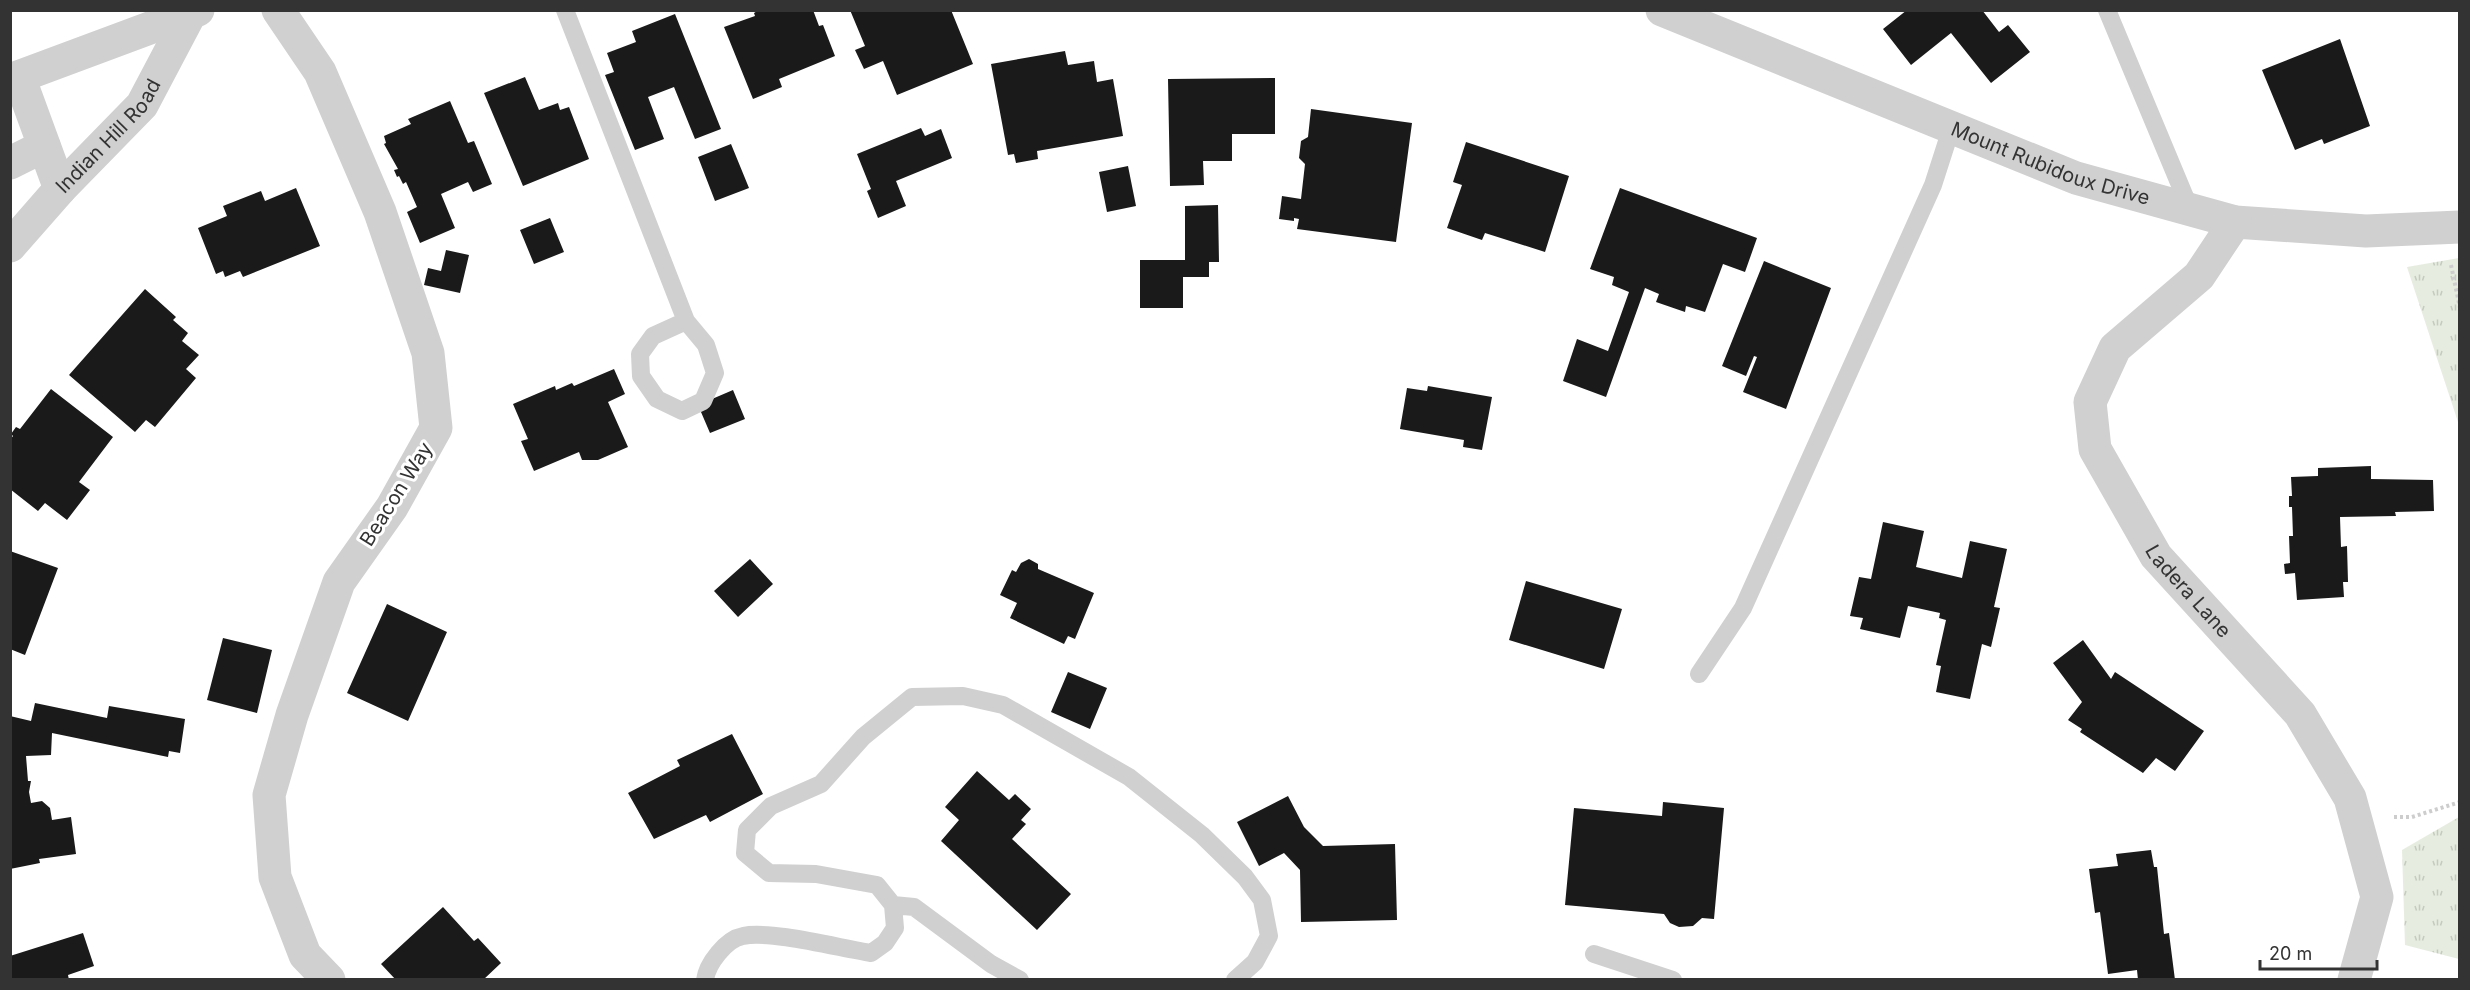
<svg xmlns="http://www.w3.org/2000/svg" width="2470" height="990" font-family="Inter,sans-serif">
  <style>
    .park { fill: url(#park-tufts) }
    .building { fill: #1a1a1a }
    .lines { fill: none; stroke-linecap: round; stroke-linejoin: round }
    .path { stroke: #cdcdcd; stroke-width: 4; stroke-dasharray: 3 3; stroke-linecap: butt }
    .service { stroke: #d0d0d0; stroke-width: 18 }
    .minor { stroke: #d0d0d0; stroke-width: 33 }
    .labels { text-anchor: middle; stroke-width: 6; stroke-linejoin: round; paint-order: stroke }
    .street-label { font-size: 20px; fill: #333; stroke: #fff }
  </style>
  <defs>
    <pattern id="park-tufts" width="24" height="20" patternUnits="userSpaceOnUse" patternTransform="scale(1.5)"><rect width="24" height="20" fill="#e6ecdf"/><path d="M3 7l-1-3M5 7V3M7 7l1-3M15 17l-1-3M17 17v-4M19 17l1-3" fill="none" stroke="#c6cbc0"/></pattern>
  </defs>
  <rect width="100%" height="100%" fill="#fff"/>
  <path class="park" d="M2459 258H2460L2459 425 2407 267Z
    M2459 817V959L2405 945 2402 850Z"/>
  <path class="building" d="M759 10H813L819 26 823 25 835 56 779 79 782 87 753 99 724 27 755 16 754 13Z
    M850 10H951L973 64 897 95 883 61 864 69 855 50 865 46Z
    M1907 10H1982L1999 32 2008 25 2030 52 1991 83 1951 33 1911 65 1883 29Z
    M675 14 721 129 695 139 674 87 648 97 664 139 635 150 605 75 614 72 607 53 636 42 632 31Z
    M2340 39 2370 126 2324 144 2322 139 2295 150 2262 70Z
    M1065 51 1068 65 1094 61 1097 82 1113 79 1123 136 1037 151 1038 159 1016 163 1014 154 1008 155 991 64Z
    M525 77 539 110 558 103 560 110 569 107 589 159 523 186 484 93Z
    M1275 78V134H1232V161H1203L1204 185 1170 186 1168 79Z
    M450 101 468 143 474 141 492 184 473 192 468 182 441 194 455 228 420 243 407 212 417 207 406 182 403 184 399 176 397 177 394 170 398 169 384 144 386 143 384 136 411 124 408 119Z
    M1311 109 1412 123 1396 242 1297 229 1299 219 1294 218V221L1279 219 1282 196 1301 199 1305 164 1299 158 1301 141 1308 137Z
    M921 128 925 136 941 129 952 158 896 181 906 206 878 218 867 191 871 189 857 154Z
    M1466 142 1569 176 1545 252 1485 233 1482 240 1447 228 1462 185 1453 182Z
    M731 144 749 188 715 201 698 157Z
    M1128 166 1136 206 1107 212 1099 172Z
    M296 188 320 246 243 277 240 271 225 277 223 271 216 274 198 228 227 216 223 206 261 191 265 201Z
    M1620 188 1757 238 1745 272 1723 264 1705 312 1686 306 1685 312 1656 302 1659 294 1645 288 1606 397 1563 381 1577 339 1608 351 1629 292 1612 285 1614 277 1590 269Z
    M1218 205 1219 262H1209V277H1183V308H1140V260H1185V206Z
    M550 218 564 252 534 264 520 230Z
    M446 250 469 255 460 293 424 285 428 268 441 271Z
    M1764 261 1831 288 1786 409 1743 392 1757 357 1754 356 1746 376 1722 366Z
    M145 289 176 317 173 320 188 333 182 341 199 355 186 369 196 378 155 427 146 420 135 432 69 375Z
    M614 369 625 394 608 402 628 447 598 460H582L579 452 534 471 521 441 528 439 513 404 555 386 556 390 572 383 574 386Z
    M1428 386 1492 397 1482 450 1463 447 1464 440 1400 429 1407 388 1427 391Z
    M51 389 113 437 79 482 90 490 67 520 45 503 38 511 10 489V440L13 436 11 434 16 427 20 429Z
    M733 390 745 419 710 433 698 405Z
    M2371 466V479L2433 480 2434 511 2395 512 2396 516 2340 517 2341 547 2347 546 2348 582H2343L2344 597 2297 600 2295 573 2285 574 2284 564 2290 563 2289 536H2293L2292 507H2289V496H2292L2291 477 2318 476V468Z
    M1883 522 1924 531 1916 567 1962 578 1970 541 2007 549 1994 607 2000 608 1991 647 1982 644 1970 699 1936 692 1941 666 1936 665 1946 620 1939 618 1940 613 1908 606 1900 638 1860 629 1863 618 1850 616 1859 577 1871 579Z
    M10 551 58 568 25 655 10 649Z
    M750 559 773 584 738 617 714 591Z
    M1029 559 1038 564V569L1094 593 1075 639 1068 636 1064 644 1010 618 1017 603 1000 595 1012 570 1016 572 1021 563Z
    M1526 581 1622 609 1604 669 1509 640Z
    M387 604 447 632 408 721 347 693Z
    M223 638 272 650 257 713 207 700Z
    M2083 640 2111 679 2115 672 2204 731 2175 771 2156 758 2143 773 2080 732 2082 729 2068 720 2082 702 2053 663Z
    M1068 672 1107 688 1090 729 1051 712Z
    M35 703 107 718 109 706 185 719 180 753 169 751 168 757 52 733 51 755 26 756 28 781H31L29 792 31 803 42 801 50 808 52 820 71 817 76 854 39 859 40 863 10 869V716L31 721Z
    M732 734 763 794 710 822 706 815 654 839 628 793 680 766 677 760Z
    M977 771 1009 800 1015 794 1031 809 1021 820 1026 824 1012 839 1071 894 1037 930 941 841 959 820 945 807Z
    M1288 796 1304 827 1323 846 1395 844 1397 920 1301 922 1300 870 1284 853 1259 866 1237 822Z
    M1663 802 1724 808 1714 919 1702 918 1693 926 1679 927 1670 923 1664 914 1565 905 1574 808 1662 816Z
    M2151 850 2154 867H2157L2164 934 2169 933 2175 980H2138L2137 970 2108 974 2100 912 2095 913 2089 869 2118 866 2116 854Z
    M443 907 474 941 478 938 501 963 483 980H396L381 964Z
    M83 933 94 966 68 975 69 980H10V956Z"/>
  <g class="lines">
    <path class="path" d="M2451 265 2460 308
      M2394 817H2412L2460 802"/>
    <path class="service" d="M565 10 686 321 706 345 715 373 703 401 682 411 657 399 641 376 640 354 653 336 686 321
      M2107 10 2190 209
      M1699 674 1743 608 1933 185 1951 129
      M893 905 914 907 991 964 1020 980
      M1594 954 1673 980
      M705 980C707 964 726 939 743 936 771 930 839 948 871 953L885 943 895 928 893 905 877 885 816 874 769 873 745 853 747 830 771 806 821 784 863 737 912 697 963 696 1003 705 1129 777 1202 835 1245 877 1262 900 1269 936 1255 962 1235 980"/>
    <g class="minor">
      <path d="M278 10 320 72 380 212 428 353 436 428 392 507 339 582 292 715 269 795 275 877 305 955 329 980"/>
      <path id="s1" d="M1662 10 2076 178 2235 222 2366 231 2460 227"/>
      <path d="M19 77 60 189"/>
      <path d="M10 80 198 10"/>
      <path d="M10 163 44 146"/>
      <path id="s2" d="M2235 222 2199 276 2115 348 2090 402 2095 449 2156 556 2300 714 2350 798 2377 897 2354 980"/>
      <path id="s3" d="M10 246 60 189 142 105 190 14 189 10"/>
    </g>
  </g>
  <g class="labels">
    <g class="street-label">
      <text dy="7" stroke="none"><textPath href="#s3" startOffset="148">Indian Hill Road</textPath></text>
      <text dy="7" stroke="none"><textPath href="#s1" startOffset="418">Mount Rubidoux Drive</textPath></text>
      <text transform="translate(396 494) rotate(-58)" y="7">Beacon Way</text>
      <text dy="7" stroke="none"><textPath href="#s2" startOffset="453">Ladera Lane</textPath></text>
    </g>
  </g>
  <rect width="2470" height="990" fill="none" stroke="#333333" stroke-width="24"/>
  <path d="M2260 960v9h117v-9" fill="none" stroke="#333333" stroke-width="3"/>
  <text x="2269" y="960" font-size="18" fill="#333333" stroke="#ffffff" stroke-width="4.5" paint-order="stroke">20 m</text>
</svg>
